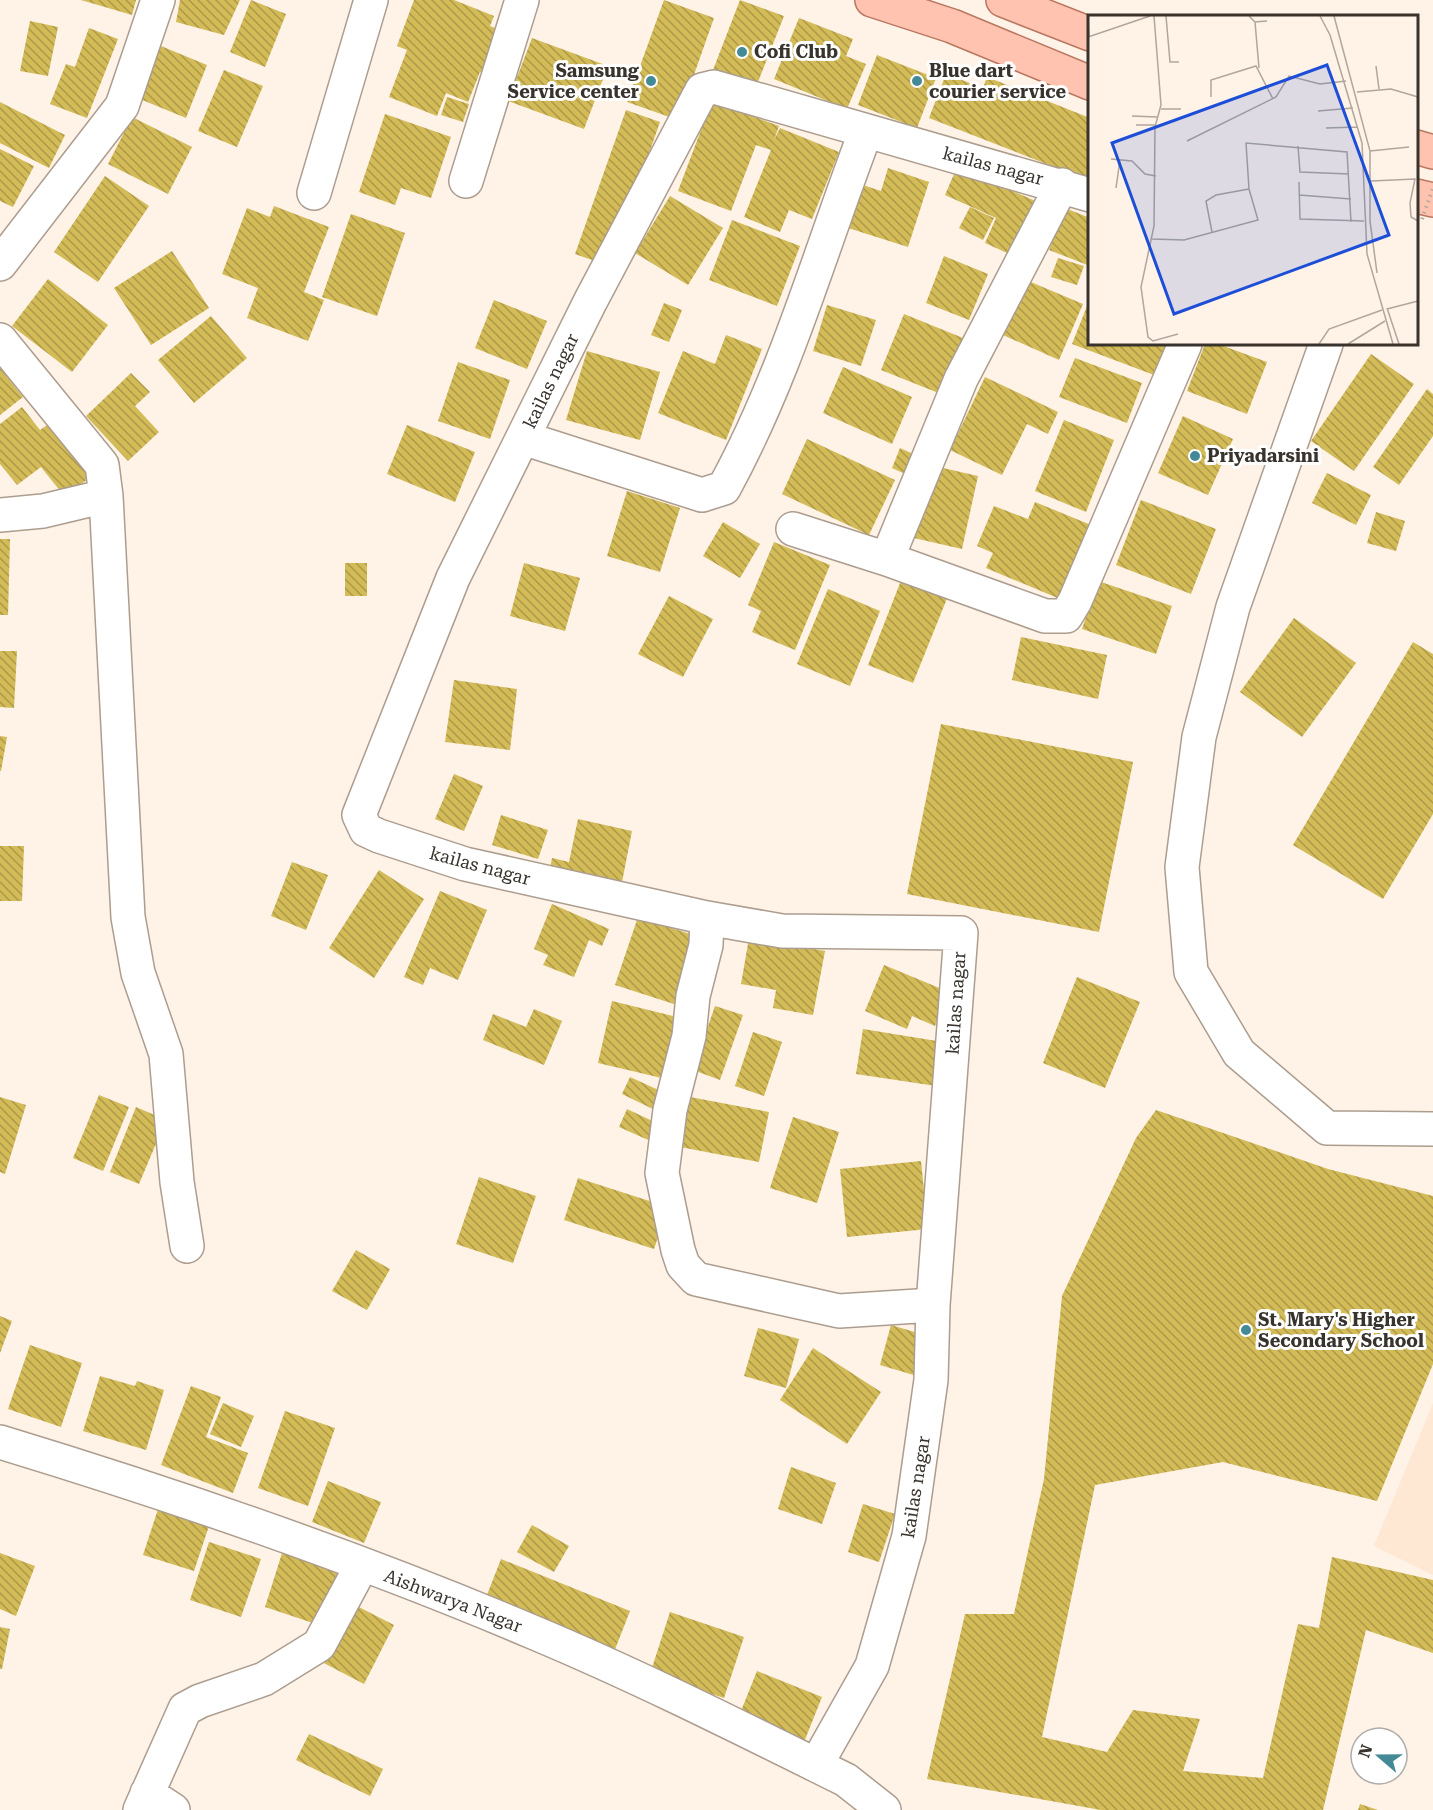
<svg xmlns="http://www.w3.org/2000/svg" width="1433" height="1810" font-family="'Roboto Serif',serif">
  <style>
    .built { fill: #fee8d3 }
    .building { fill: url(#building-back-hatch) }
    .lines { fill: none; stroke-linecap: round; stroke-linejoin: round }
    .minor-casing { stroke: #ac9d8f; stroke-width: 36 }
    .major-casing { stroke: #ba7760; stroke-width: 36 }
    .minor { stroke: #fff; stroke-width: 33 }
    .major { stroke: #ffc3b0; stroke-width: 33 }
    .path-bridge { stroke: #b3a89f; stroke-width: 4; stroke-dasharray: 1.5 4.5; stroke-linecap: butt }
    .poi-dot { fill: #448996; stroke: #fff; stroke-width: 2 }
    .labels { text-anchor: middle; stroke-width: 6; stroke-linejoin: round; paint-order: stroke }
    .poi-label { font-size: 18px; font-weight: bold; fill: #39332d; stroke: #fff; text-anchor: start }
    .street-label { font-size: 18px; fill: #39332d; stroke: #fff }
    .inset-road { fill: none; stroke: #b0a69c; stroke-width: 1.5 }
    .view { fill: #1d4ed8; fill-opacity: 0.15; stroke: #1d4ed8; stroke-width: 3 }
    .inset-edge { fill: none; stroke: #39332d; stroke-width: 3 }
  </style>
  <defs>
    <pattern id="building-back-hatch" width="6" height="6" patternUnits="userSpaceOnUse" patternTransform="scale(1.5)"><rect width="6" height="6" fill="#d3bb58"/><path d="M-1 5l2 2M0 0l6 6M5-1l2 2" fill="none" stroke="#ac9949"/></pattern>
  </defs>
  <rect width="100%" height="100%" fill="#fff2e6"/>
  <path class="built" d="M1433 1403V1575L1374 1546Z"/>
  <path class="building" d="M81 0H136L132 15Z
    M180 0H240L224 35 176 22Z
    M251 0 286 14 265 67 230 52Z
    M414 0H454L494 16 490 26 510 34 493 76 480 72 468 102 446 93 437 116 389 97 407 50 397 46Z
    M664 0 714 18 678 120 627 102Z
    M740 0 784 16 756 87 713 70Z
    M799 18 853 39 846 56 866 64 847 109 774 79Z
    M30 21 58 27 48 76 20 71Z
    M89 28 118 39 87 118 50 104 66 64 75 67Z
    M532 38 608 66 584 129 508 101Z
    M156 44 207 65 186 118 135 97Z
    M877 55 936 78 917 128 858 105Z
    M224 70 263 86 237 147 198 131Z
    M946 74 983 88 987 77 1090 118V181L929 118Z
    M447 97 469 104 463 122 441 115Z
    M712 101 779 126 774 140 780 128 839 152 812 219 789 210 780 232 744 217 771 150 756 145 731 211 678 191Z
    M0 102 65 135 49 168 0 143Z
    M626 110 660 122 609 266 575 254Z
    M385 114 451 137 431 198 401 188 395 205 359 192Z
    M132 117 192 147 168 194 108 164Z
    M0 149 34 166 13 207 0 201Z
    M957 167 1040 203 1016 257 985 243 996 218 945 195Z
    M888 168 929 182 908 247 845 227 860 184 881 191Z
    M105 176 149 206 98 282 54 252Z
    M670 196 723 228 688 285 635 253Z
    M274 206 329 227 304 292 324 300 308 341 247 318 258 288 222 274 247 208 270 217Z
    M970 207 994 218 983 240 959 228Z
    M1065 208 1090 218V266L1049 250Z
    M351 214 405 233 377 316 322 297Z
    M732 220 800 246 777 306 709 280Z
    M172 251 209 308 151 345 114 288Z
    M944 256 988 274 969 320 926 303Z
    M1058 258 1084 266 1077 285 1051 277Z
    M48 279 108 325 72 372 12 326Z
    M1026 280 1083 304 1059 360 1003 335Z
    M494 300 547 321 527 369 475 348Z
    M1089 301 1090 344H1175L1162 378 1072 344Z
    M664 303 682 310 669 342 651 335Z
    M827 305 876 320 861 366 813 351Z
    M904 314 968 340 946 396 881 370Z
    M211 316 247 358 194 403 158 360Z
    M726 335 762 349 726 440 658 413 683 351 715 364Z
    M1205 344H1218L1267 362 1247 414 1187 391Z
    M587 351 660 372 640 440 566 420Z
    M1371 354 1414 384 1354 471 1311 441Z
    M1075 358 1142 383 1127 423 1059 397Z
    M458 362 510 380 490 439 438 421Z
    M843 367 912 397 892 444 823 413Z
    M0 368 23 397 0 415Z
    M131 373 150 392 135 406 159 432 128 461 86 416Z
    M985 377 1058 412 1048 434 1027 424 1002 475 950 450Z
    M1427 389 1433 394V436L1399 485 1373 467Z
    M22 407 40 430 53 421 94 474 65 497 41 467 17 485 0 464V424Z
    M1183 416 1233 439 1208 495 1158 473Z
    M1064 420 1114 440 1086 512 1035 491Z
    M407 425 475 452 455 502 387 474Z
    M807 439 895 480 869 535 782 494Z
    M900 448 922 458 914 478 892 468Z
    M930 465 978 476 962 549 914 538Z
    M1327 473 1371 495 1356 525 1312 503Z
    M627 491 680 508 660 572 607 556Z
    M1141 500 1216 529 1191 594 1116 565Z
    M1035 502 1091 525 1060 599 986 568 993 553 977 546 994 506 1028 519Z
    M1376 512 1405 521 1396 551 1367 543Z
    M723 522 760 544 740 578 703 556Z
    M0 539H10L8 615H0Z
    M774 542 830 565 795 650 752 632 761 611 748 605Z
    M345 563H367V596H345Z
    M524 563 580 578 565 631 510 616Z
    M902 578 948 596 913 683 868 665Z
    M1098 581 1172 606 1156 654 1082 629Z
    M828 589 880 611 850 686 797 664Z
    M669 596 713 619 683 677 638 654Z
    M1294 618 1356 663 1302 737 1240 692Z
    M1021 637 1107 655 1098 699 1012 680Z
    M1413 642 1433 654V814L1383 899 1293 845Z
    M0 651H17L14 708 0 707Z
    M454 680 517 689 510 750 445 742Z
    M941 724 1133 762 1099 932 907 894Z
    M0 736 7 737 1 771H0Z
    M454 774 483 786 464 831 435 819Z
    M501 815 548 830 538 859 492 845Z
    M578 819 632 831 622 882 548 880 552 858 569 862Z
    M0 846H24L22 901H0Z
    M292 862 328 875 306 930 271 916Z
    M379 870 424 899 374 978 329 948Z
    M440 891 487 910 458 980 430 968 423 985 404 977Z
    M552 904 609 929 602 946 589 940 574 977 543 965 548 955 534 949Z
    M638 917 699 937 677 1005 615 985Z
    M749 938 825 951 813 1015 773 1008 776 990 741 984Z
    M884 965 949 992 935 1026 912 1016 907 1029 865 1011Z
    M1077 977 1140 1002 1105 1088 1043 1063Z
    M612 1001 681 1018 666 1079 598 1063Z
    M715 1006 743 1015 720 1080 693 1070Z
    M534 1009 562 1021 544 1065 483 1040 493 1014 526 1027Z
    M863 1029 943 1042 936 1086 856 1074Z
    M753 1032 782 1042 764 1096 735 1086Z
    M630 1077 665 1093 657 1111 622 1094Z
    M99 1095 129 1107 103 1171 73 1158Z
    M0 1097 26 1105 5 1174 0 1172Z
    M690 1097 769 1112 759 1162 680 1147Z
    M136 1107 166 1120 139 1184 110 1172Z
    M627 1109 663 1126 655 1143 619 1127Z
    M1156 1110 1328 1169 1433 1196V1364L1377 1501 1223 1462 1095 1485 1042 1737 1107 1752 1133 1710 1200 1719 1183 1771 1263 1778 1298 1624 1319 1628 1332 1557 1433 1580V1653L1366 1630 1323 1810H1101L927 1779 965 1614H1014L1044 1479 1062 1296 1136 1138Z
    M793 1117 839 1132 817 1203 770 1188Z
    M921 1161 928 1229 847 1237 840 1169Z
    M479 1177 536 1196 513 1263 456 1244Z
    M578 1178 668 1207 654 1249 564 1220Z
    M356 1250 390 1269 367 1310 332 1291Z
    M0 1316 12 1321 0 1353Z
    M891 1325 928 1336 917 1376 880 1365Z
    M758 1328 799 1339 786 1388 744 1376Z
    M30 1345 82 1363 61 1427 8 1409Z
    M813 1348 881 1392 847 1444 780 1400Z
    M100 1376 135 1386 137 1381 164 1390 146 1450 83 1431Z
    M191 1386 221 1397 206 1437 248 1453 233 1493 161 1465Z
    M223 1403 254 1416 241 1447 210 1434Z
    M285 1411 335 1428 308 1506 258 1488Z
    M791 1467 836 1483 822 1524 778 1509Z
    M328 1481 381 1502 364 1543 312 1522Z
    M160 1503 211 1520 194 1571 143 1555Z
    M863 1504 895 1514 879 1562 848 1552Z
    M532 1525 569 1546 554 1572 517 1552Z
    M209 1542 261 1559 241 1617 190 1600Z
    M283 1550 344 1570 325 1627 265 1607Z
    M0 1553 35 1566 16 1616 0 1609Z
    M501 1559 630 1611 614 1652 485 1600Z
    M349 1602 394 1625 364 1684 318 1660Z
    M670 1612 744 1637 724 1698 650 1674Z
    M0 1627 10 1629 2 1669H0Z
    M757 1671 822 1697 804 1742 739 1716Z
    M309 1734 383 1769 370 1796 296 1760Z
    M1360 1804 1378 1810H1358Z"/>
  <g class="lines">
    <defs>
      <path id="minor" d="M466 181 522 0
        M314 193 371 0
        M0 264 122 106 158 0
        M0 340 102 465 106 496 128 917 138 973 166 1054 177 1182 187 1246
        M1326 344 1233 607 1199 737 1182 867 1191 972 1239 1053 1327 1128 1433 1129
        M523 438 702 495 724 488C786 375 820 251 866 131
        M0 515 43 511 106 496
        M793 529 887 559 1045 616H1066L1075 601 1185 344
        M887 559 961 379 1062 185
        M707 918 706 945 693 996 689 1036 670 1110 662 1173 678 1250 683 1265 696 1279 839 1311 933 1305
        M0 1442C181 1497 361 1559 535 1633 640 1677 743 1729 846 1780L884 1810
        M816 1765 872 1666 909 1536 931 1380 933 1305 961 933 782 931 707 918 465 864 379 836 366 830 359 815 453 578 590 302 702 90 714 87 1090 195
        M147 1793 173 1810
        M140 1810 185 1709 200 1701 264 1679 319 1645 362 1565"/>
      <path id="major" d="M872 0 952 26 1090 83
        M1003 0 1090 34
        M1416 147 1433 152
        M1416 196 1433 200"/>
    </defs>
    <use href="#minor" class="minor-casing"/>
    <use href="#major" class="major-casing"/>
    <use href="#minor" class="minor"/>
    <use href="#major" class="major"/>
    <path class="path-bridge" d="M1422 219 1433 188"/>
  </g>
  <g class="poi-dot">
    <circle cx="742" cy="52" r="6"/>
    <circle cx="651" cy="81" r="6"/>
    <circle cx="917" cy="81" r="6"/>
    <circle cx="1195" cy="456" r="6"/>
    <circle cx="1246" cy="1330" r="6"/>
  </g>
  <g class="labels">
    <g class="poi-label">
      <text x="754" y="58">Cofi Club</text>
      <text x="639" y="77" text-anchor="end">Samsung<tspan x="639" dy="21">Service center</tspan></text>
      <text x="929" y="77">Blue dart<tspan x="929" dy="21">courier service</tspan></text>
      <text x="1207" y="462">Priyadarsini</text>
      <text x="1258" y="1326">St. Mary's Higher<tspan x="1258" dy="21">Secondary School</tspan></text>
    </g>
    <g class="street-label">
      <text transform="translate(993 166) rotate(15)" y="6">kailas nagar</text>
      <text transform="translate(551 381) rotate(-64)" y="6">kailas nagar</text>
      <text transform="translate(480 866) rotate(15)" y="6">kailas nagar</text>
      <text transform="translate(956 1003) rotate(-86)" y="6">kailas nagar</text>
      <text transform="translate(916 1487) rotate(-81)" y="6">kailas nagar</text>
      <text transform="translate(453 1601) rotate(21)" y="6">Aishwarya Nagar</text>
    </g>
  </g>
  <g transform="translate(1088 15)">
    <rect width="330" height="330" fill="#fff2e6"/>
    <path class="inset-road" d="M0 1 1 22M66 1 73 90 67 112 66 211 53 272 60 322 65 326 90 319M78 1 82 47H91M161 1 167 7 179 6M232 1 242 20 274 128 279 239 305 329M246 1 282 136V206L289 258M167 7 171 53M0 22 62 1M288 51 291 74M269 77 303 74 330 82M123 82V65L168 51 185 84M73 94H93M230 96 265 93M44 101 70 102M48 110H68M238 113 269 112M99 126 188 82 201 61 232 69 258 66M210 131 212 157 261 159M282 136 321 132M23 144 44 146 57 159 68 161M283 166 327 164 322 188 323 202 330 206M211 167 212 204 276 206M28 173 32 145M211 180 263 184M124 217 118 186 128 180 161 174M64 224 96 225 170 205 161 174 158 128 259 137 263 207M299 293 311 329M299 294 330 286M231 329 241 314 294 295M260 329 297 306"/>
    <path class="view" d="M239 50 301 220 86 299 24 128Z"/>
    <rect width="330" height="330" class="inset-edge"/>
  </g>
  <g transform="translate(1379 1756) rotate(290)"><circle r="28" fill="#ffffff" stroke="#b0adab" stroke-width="1.5"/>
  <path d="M0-4.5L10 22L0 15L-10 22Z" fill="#448996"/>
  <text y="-9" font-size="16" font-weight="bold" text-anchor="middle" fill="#39332d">N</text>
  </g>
</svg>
